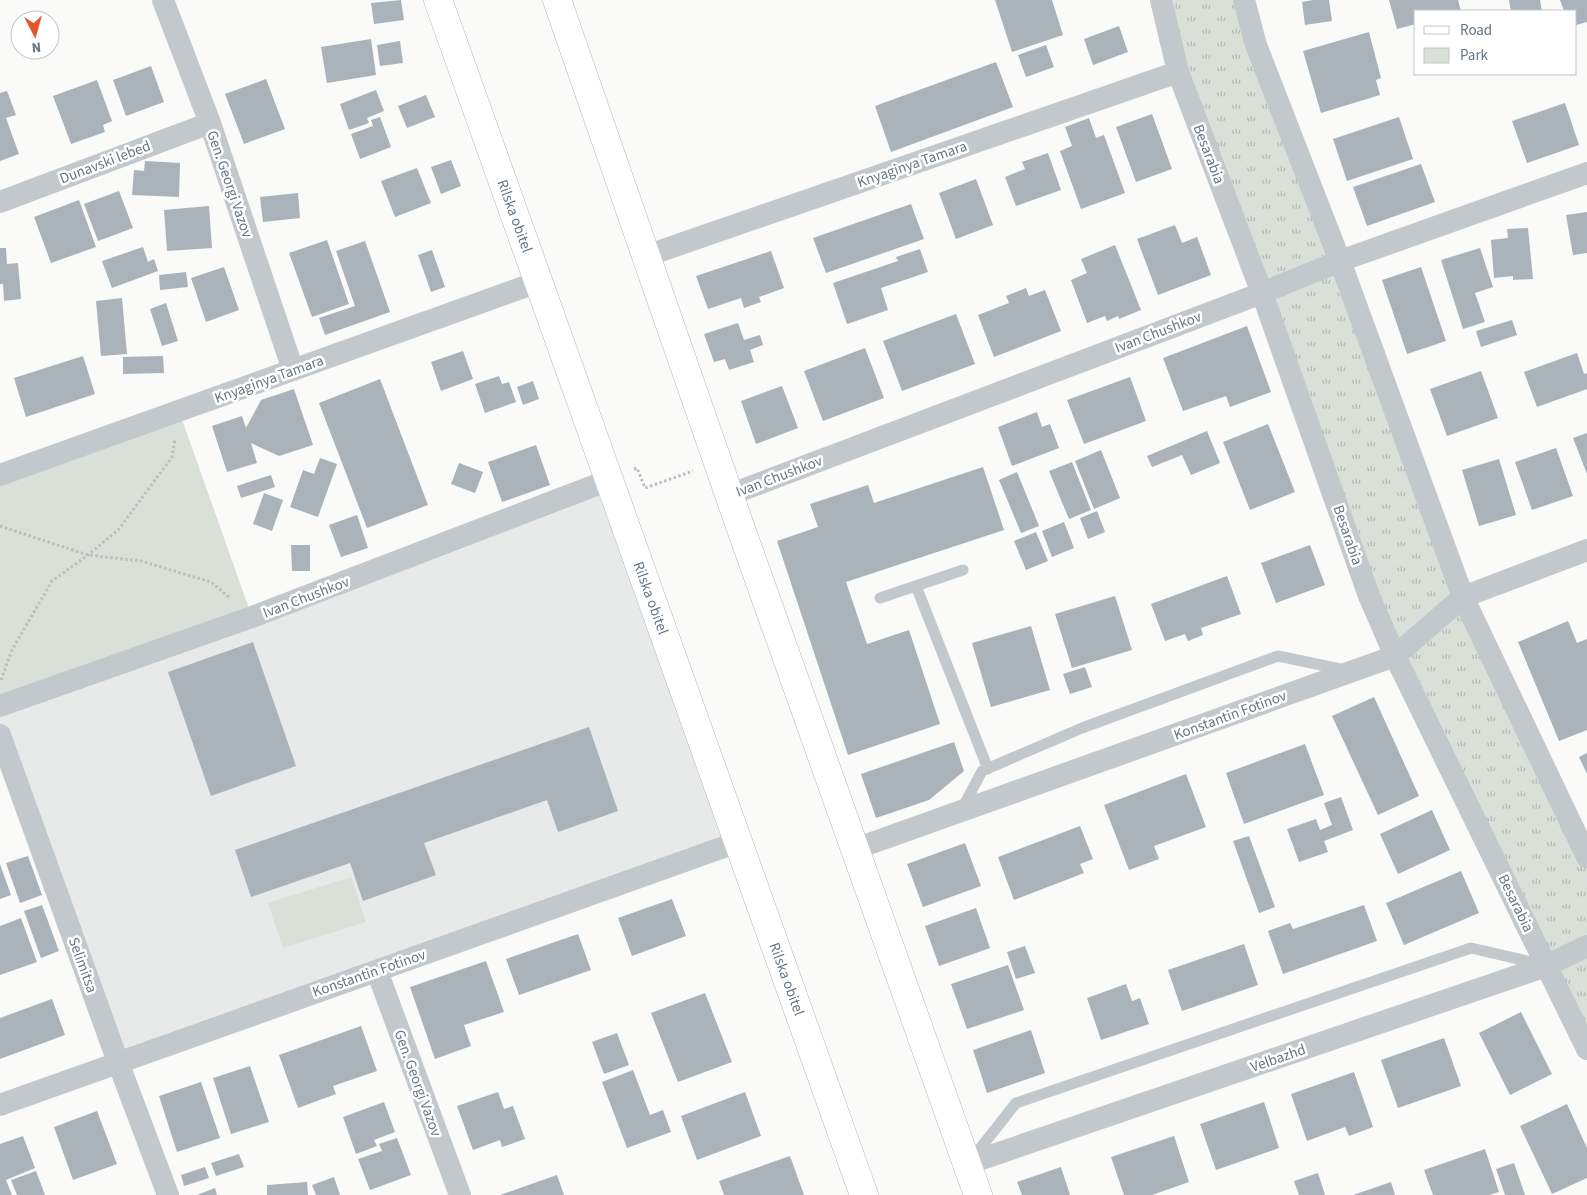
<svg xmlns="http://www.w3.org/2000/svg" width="1587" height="1195" font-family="'Source Sans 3',sans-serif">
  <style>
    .built { fill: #e8e9e9 }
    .grass { fill: url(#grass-tufts) }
    .park { fill: #dadfd7 }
    .building { fill: #aab3b9 }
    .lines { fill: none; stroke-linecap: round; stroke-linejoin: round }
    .secondary-casing { stroke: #b3babf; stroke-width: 29 }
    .path { stroke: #bbbfc2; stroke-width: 3; stroke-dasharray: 2.5 2.5; stroke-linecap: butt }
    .lane { stroke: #c3c8cc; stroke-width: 11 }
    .street { stroke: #c3c8cc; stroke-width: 22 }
    .secondary { stroke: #fff; stroke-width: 28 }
    .labels { text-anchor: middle; stroke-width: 5; stroke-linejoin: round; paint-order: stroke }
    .street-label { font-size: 15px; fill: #657683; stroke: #fff }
  </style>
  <defs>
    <pattern id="grass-tufts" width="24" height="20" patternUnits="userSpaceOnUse" patternTransform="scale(1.25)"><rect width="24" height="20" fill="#dadfd7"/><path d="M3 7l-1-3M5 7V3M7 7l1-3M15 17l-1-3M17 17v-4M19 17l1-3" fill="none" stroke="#b4b9b4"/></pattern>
  </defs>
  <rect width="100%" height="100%" fill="#fafaf8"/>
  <path class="built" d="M609 480 738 842 118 1062 0 735V706Z"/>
  <path class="grass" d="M1161 0H1244L1463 597 1587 857V1049L1395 656Z"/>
  <path class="park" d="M179 411 252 617 0 706V475Z
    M351 877 366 922 283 948 268 903Z"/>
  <path class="building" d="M401 0 404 20 374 24 371 3Z
    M995 0H1052L1063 35 1012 52Z
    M1313 0H1329L1332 21 1305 25 1302 2Z
    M1389 0H1458L1461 11H1416V24L1397 29Z
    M1509 0H1540L1542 11H1511Z
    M1560 0H1587V22L1576 25V11H1564Z
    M1119 26 1128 52 1093 65 1084 39Z
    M1369 32 1381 78 1376 80 1380 95 1321 113 1303 51Z
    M371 39 376 75 327 83 321 47Z
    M400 41 403 63 380 66 377 45Z
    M1046 45 1054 67 1026 77 1018 55Z
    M996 62 1013 107 891 152 875 106Z
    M151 66 164 102 126 116 113 80Z
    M266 79 285 129 244 144 225 94Z
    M97 80 112 121 103 125 105 132 71 144 53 96Z
    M376 90 384 111 367 118 369 123 349 130 340 104Z
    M7 91 16 115 6 118 19 154 0 161V93Z
    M426 95 435 117 407 128 398 106Z
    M1565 103 1579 145 1527 163 1512 121Z
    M1152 114 1172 169 1136 182 1116 127Z
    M380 117 391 147 360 159 351 134 373 126 371 120Z
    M1399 117 1413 159 1347 181 1333 139Z
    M1089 118 1096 138 1104 135 1125 193 1081 209 1060 151 1072 146 1065 127Z
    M1048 153 1061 190 1016 206 1005 177 1025 169 1022 162Z
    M451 160 461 186 441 194 431 167Z
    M145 161 180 163 179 197 132 195 134 170 144 171Z
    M1421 164 1435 202 1367 226 1353 187Z
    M417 168 431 203 395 217 381 181Z
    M976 179 993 225 956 239 939 193Z
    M119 191 133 228 98 241 84 204Z
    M298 193 300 218 263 222 260 197Z
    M79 200 96 247 51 263 34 217Z
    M911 204 924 239 826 273 813 238Z
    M209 206 212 248 167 251 164 210Z
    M1587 212V253L1573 255 1566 215Z
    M1175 225 1182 243 1197 237 1211 275 1158 295 1137 239Z
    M1528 228 1533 279 1513 280V276L1494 278 1491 240 1508 238 1507 229Z
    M327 240 349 304 312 317 289 253Z
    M365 241 390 312 325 335 319 318 355 306 336 251Z
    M1115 245 1141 310 1119 319 1118 316 1107 321 1105 316 1087 323 1071 280 1087 273 1081 259Z
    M143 247 148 262 154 259 158 271 112 288 102 261Z
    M0 248H6L7 264 18 263 21 299 4 301 3 284H0Z
    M1480 248 1493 287 1475 293 1485 322 1463 329 1441 260Z
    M920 249 928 272 881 288 888 310 847 324 833 283 898 261 896 257Z
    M432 250 445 287 431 292 418 255Z
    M771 251 784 288 759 297 761 302 744 308 741 298 708 309 696 276Z
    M224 267 239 310 206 322 191 278Z
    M1421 267 1446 341 1407 354 1382 280Z
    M186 272 188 287 160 290 159 275Z
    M1026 288 1029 296 1045 290 1061 331 994 357 978 315 1009 303 1006 296Z
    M122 298 127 354 101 356 96 301Z
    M166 303 178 341 162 346 150 309Z
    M956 314 975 364 902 391 883 341Z
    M1512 320 1517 335 1481 347 1476 331Z
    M738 323 744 340 760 335 763 345 750 350 754 362 729 370 725 359 714 362 704 334Z
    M1247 326 1271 392 1230 407 1226 396 1183 411 1163 358Z
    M865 348 884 398 823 421 804 371Z
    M463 351 473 379 441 391 431 362Z
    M1577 353 1584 374 1587 373V389L1537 407 1524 372Z
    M83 356 95 394 26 417 14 378Z
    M163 356 164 373 123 374V357Z
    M1481 371 1498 418 1447 436 1430 389Z
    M499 376 502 384 509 382 516 402 485 413 475 384Z
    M1130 377 1146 421 1084 444 1067 400Z
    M380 379 428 505 367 528 319 403Z
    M533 381 539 399 523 405 517 387Z
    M782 386 798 428 756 444 741 401Z
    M294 389 313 445 279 456 251 443 257 463 227 472 212 426 242 416 246 428 261 400Z
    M1037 412 1042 427 1050 424 1059 448 1012 466 998 427Z
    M1268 424 1295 492 1250 510 1223 442Z
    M1207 431 1220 463 1191 475 1182 455 1152 467 1147 456Z
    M1587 433V474L1573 438Z
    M536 445 550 485 502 502 488 462Z
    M1556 448 1573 496 1532 510 1515 462Z
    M1101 450 1120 498 1094 509 1075 461Z
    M320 458 337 464 318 517 290 507 303 470 314 474Z
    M1499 459 1516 515 1479 526 1462 470Z
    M1072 462 1091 510 1069 519 1049 471Z
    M459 463 483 472 475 493 451 484Z
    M983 467 1004 530 846 582 867 644 909 630 940 724 848 755 777 541 818 527 810 504 868 485 874 503Z
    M1017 472 1039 526 1021 533 999 480Z
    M271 475 275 487 241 498 237 486Z
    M264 493 283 500 272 531 253 524Z
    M1097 511 1105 532 1088 539 1080 518Z
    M357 515 368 548 341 557 329 525Z
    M1064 522 1074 548 1052 557 1042 531Z
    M1036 532 1048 561 1026 570 1014 541Z
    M291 545H310V571H292Z
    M1310 545 1325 585 1276 603 1261 563Z
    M1227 576 1241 614 1201 628 1203 635 1188 641 1185 634 1165 641 1151 604Z
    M1115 596 1132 650 1072 668 1055 614Z
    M1568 621 1577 643 1587 639V730L1559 741 1518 642Z
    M1031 626 1050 690 991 707 972 643Z
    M253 642 296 766 211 796 168 672Z
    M1085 667 1092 687 1070 694 1063 674Z
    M1374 697 1419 796 1378 815 1332 716Z
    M589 727 618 811 558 832 547 800 424 843 436 875 363 901 350 863 251 897 235 850Z
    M954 742 964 771 929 800 876 818 861 774Z
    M1305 744 1324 795 1244 824 1226 773Z
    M1587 753V774L1579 757Z
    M1186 774 1206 827 1154 846 1159 859 1129 870 1104 805Z
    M1341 797 1353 830 1324 841 1328 852 1299 862 1287 829 1316 819 1320 830 1332 825 1324 803Z
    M1432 810 1450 850 1398 874 1380 834Z
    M1080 826 1093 859 1080 864 1084 873 1014 900 998 857Z
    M1249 836 1275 907 1259 913 1233 841Z
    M965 843 981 886 923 907 907 864Z
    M28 856 42 895 20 903 6 863Z
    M0 864 11 895 0 899Z
    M1461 871 1479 913 1404 945 1386 903Z
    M672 899 686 936 632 956 618 918Z
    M42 905 59 951 41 958 24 911Z
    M1364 905 1377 941 1283 974 1268 931 1290 923 1293 929Z
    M976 908 990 948 939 966 925 926Z
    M21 918 37 962 0 975V926Z
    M578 934 591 970 519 995 506 959Z
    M1244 944 1258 985 1182 1011 1168 970Z
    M1025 946 1035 973 1016 979 1007 952Z
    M486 961 504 1012 464 1025 471 1046 435 1059 410 987Z
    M1008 965 1024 1010 967 1029 951 984Z
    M1126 984 1132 1001 1140 998 1149 1024 1101 1040 1087 998Z
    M705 993 732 1062 678 1082 651 1013Z
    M52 999 65 1035 0 1059V1018Z
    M1521 1012 1552 1074 1510 1095 1479 1033Z
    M361 1026 377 1071 333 1086 336 1094 298 1108 279 1055Z
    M1031 1030 1045 1073 987 1093 973 1050Z
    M617 1033 629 1065 604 1074 592 1042Z
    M1444 1038 1461 1086 1398 1108 1381 1060Z
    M250 1066 269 1122 231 1134 213 1078Z
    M633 1070 650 1115 663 1110 671 1132 627 1148 602 1082Z
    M1354 1072 1373 1127 1349 1136 1345 1127 1307 1141 1291 1094Z
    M201 1082 220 1138 177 1152 159 1096Z
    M498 1092 504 1109 513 1106 525 1139 502 1147 500 1140 473 1150 457 1106Z
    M745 1092 761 1136 697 1160 681 1116Z
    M384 1102 395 1132 374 1140 377 1146 356 1154 343 1117Z
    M1264 1102 1279 1148 1216 1170 1200 1124Z
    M1567 1104 1587 1148V1178L1552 1194 1520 1126Z
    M97 1111 117 1164 73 1180 54 1127Z
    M23 1136 35 1168 6 1180 12 1195H0V1144Z
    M1174 1136 1189 1182 1152 1195H1124L1111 1157Z
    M397 1138 411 1175 370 1190 358 1159 382 1151 379 1144Z
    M1485 1149 1499 1192 1489 1195H1433L1424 1170Z
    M239 1154 244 1167 216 1176 211 1163Z
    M790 1156 804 1195H724L719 1181Z
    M1514 1163 1525 1195H1505L1496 1169Z
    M205 1167 209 1178 184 1186 181 1175Z
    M1061 1167 1070 1195H1022L1017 1182Z
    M36 1171 45 1195H17L11 1180Z
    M1318 1173 1325 1195H1299L1294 1181Z
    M557 1175 564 1195H500Z
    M334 1177 340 1195H316L312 1185Z
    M307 1182 308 1195H267V1185Z
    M1391 1182 1395 1195H1353Z
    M215 1188 217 1195H197Z"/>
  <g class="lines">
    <defs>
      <path id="secondary" d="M438 0 864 1195
        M557 0 740 526 978 1195"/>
    </defs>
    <use href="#secondary" class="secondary-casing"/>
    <path class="path" d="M634 469 637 468 645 488 693 471
      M0 526 88 555 141 561 211 582 231 599
      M1 680 12 650 52 581 88 555 119 529 172 457 175 439"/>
    <path class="lane" d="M916 586 988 769
      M880 598 963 570
      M962 809 982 771 1082 728 1278 656 1345 670
      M971 1160 1016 1103 1471 948 1540 964"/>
    <path class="street" d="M163 0 210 123 293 370
      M1161 0 1178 72 1262 293 1369 596 1395 656 1587 1049
      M1244 0 1256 45 1340 261 1463 597 1587 857
      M0 202 210 123
      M646 256 1178 72
      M0 475 538 282
      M729 495 1262 293 1340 261 1587 173
      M0 706 252 617 609 480
      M0 735 118 1062 168 1195
      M855 849 1395 656 1463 597 1587 550
      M377 971 460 1195
      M0 1105 738 842
      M967 1164 1546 966 1587 946"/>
    <use href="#secondary" class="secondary"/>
  </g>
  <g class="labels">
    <g class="street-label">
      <text transform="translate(1209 154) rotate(69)" y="5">Besarabia</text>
      <text transform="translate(105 162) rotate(-21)" y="5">Dunavski lebed</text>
      <text transform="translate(912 164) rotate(-19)" y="5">Knyaginya Tamara</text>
      <text transform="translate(230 184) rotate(71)" y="5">Gen. Georgi Vazov</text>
      <text transform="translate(515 216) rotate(70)" y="5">Rilska obitel</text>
      <text transform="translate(1158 332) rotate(-21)" y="5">Ivan Chushkov</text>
      <text transform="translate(269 379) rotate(-20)" y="5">Knyaginya Tamara</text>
      <text transform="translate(779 476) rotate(-21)" y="5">Ivan Chushkov</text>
      <text transform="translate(1348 535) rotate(71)" y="5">Besarabia</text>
      <text transform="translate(306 597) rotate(-21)" y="5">Ivan Chushkov</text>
      <text transform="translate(651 598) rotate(70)" y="5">Rilska obitel</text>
      <text transform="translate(1230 715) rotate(-20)" y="5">Konstantin Fotinov</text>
      <text transform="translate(1516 903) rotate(64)" y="5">Besarabia</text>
      <text transform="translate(83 965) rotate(70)" y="5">Selimitsa</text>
      <text transform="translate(369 973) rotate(-19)" y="5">Konstantin Fotinov</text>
      <text transform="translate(787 979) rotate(70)" y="5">Rilska obitel</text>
      <text transform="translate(1278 1058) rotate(-19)" y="5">Velbazhd</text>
      <text transform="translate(418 1083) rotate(70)" y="5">Gen. Georgi Vazov</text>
    </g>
  </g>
  <rect x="1414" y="10" width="162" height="65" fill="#ffffff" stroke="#c1c8cd"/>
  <rect x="1424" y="26" width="25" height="8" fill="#ffffff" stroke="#c1c8cd"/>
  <text x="1460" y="35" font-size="15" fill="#657683">Road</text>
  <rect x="1424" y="48" width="25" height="15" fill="#dadfd7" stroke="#c1c8cd"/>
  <text x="1460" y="60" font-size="15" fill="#657683">Park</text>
  <g transform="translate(35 35) rotate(174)"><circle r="24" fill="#ffffff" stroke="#c1c8cd"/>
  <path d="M0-4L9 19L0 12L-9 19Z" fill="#e4572e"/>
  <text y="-8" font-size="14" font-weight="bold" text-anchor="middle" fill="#657683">N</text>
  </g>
</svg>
